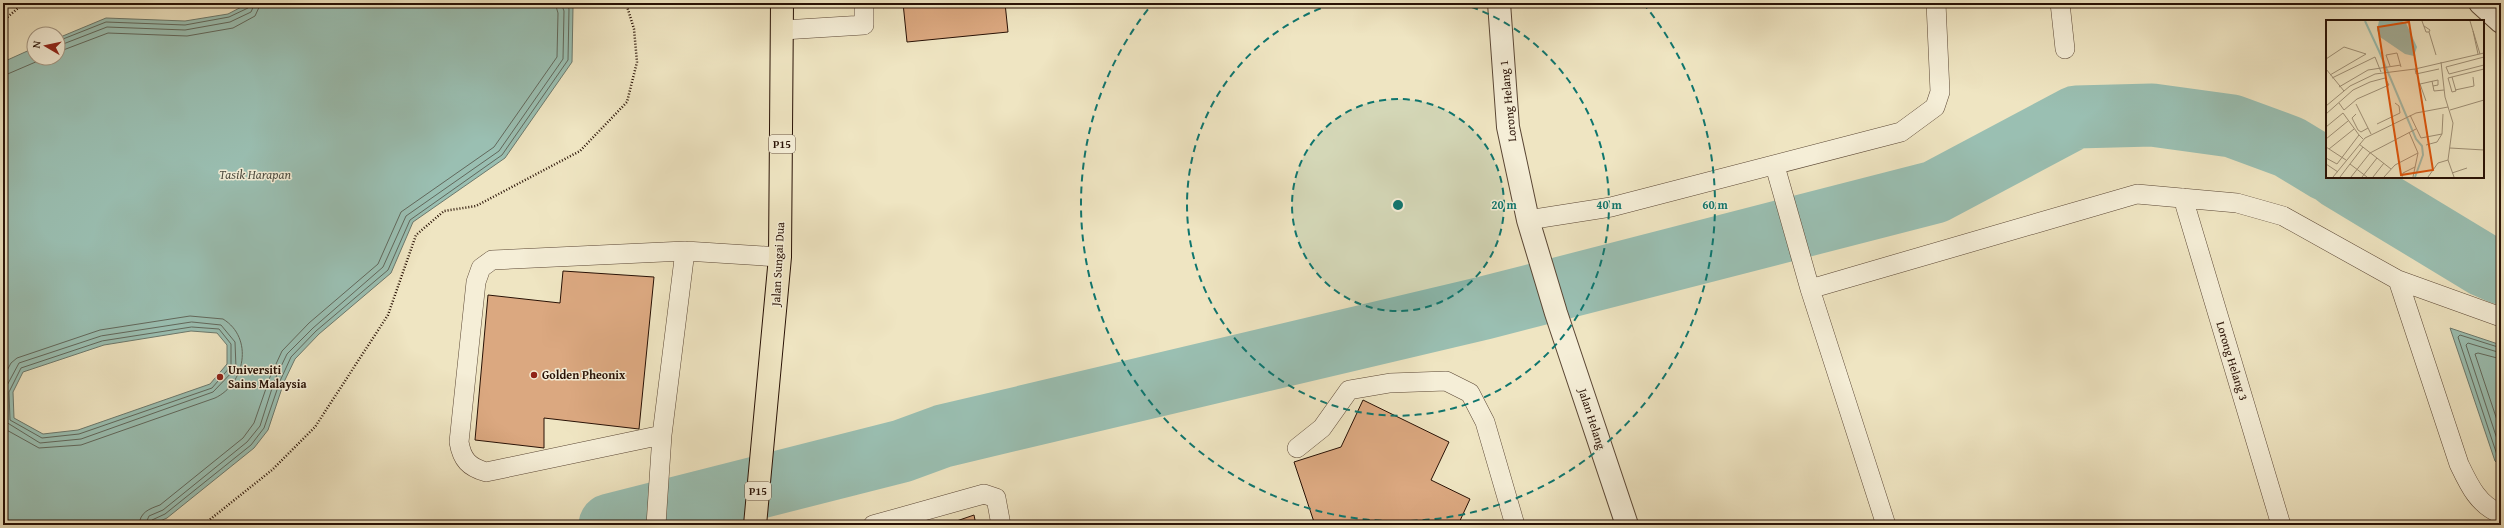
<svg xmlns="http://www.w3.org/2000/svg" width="2504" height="528" font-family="'Gentium Book Plus',serif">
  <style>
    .water { fill: #9abfb2; stroke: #6c796d; fill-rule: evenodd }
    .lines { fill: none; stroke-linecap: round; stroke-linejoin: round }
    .shore { stroke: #61685c; stroke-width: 1 }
    .river { stroke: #9abfb2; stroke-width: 63 }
    .building { fill: #dba880; stroke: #281105 }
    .lane-casing { stroke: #5a4634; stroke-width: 20 }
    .street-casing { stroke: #5a4634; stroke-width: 24 }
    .primary-casing { stroke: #281105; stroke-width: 24 }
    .path { stroke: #281105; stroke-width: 2.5; stroke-dasharray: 1 2; stroke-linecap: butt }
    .lane { stroke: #f5eed7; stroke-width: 19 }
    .street { stroke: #f5eed7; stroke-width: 22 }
    .primary { stroke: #efe5c2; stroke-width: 22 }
    .ring { fill: none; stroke: #0f766e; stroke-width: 2; stroke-dasharray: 7 5 }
    .poi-dot { fill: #8f2418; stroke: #f5eed7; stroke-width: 1.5 }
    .labels { text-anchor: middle; stroke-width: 3; stroke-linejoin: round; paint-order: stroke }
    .shield { fill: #f5eed7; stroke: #665344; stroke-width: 1 }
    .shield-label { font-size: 11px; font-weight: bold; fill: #281105 }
    .street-label { font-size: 12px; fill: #281105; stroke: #f5eed7 }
    .poi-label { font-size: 12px; font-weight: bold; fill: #281105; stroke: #f5eed7; text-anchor: start }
    .water-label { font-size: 13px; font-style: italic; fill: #504e42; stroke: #f5eed7 }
    .inset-river { fill: none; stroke: #9abfb2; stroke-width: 2 }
    .inset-road { fill: none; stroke: #9f9076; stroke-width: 1 }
    .view { fill: #de550c; fill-opacity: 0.15; stroke: #de550c; stroke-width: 2 }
    .inset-edge { fill: none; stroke: #281105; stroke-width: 2 }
    .centre { fill: #0f766e; stroke: #f5eed7; stroke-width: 2 }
    .ring-label { font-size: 12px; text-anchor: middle; font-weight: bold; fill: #0f766e; stroke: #f5eed7; stroke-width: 3; stroke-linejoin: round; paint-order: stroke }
  </style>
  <rect width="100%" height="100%" fill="#efe5c2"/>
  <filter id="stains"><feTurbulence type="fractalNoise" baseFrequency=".005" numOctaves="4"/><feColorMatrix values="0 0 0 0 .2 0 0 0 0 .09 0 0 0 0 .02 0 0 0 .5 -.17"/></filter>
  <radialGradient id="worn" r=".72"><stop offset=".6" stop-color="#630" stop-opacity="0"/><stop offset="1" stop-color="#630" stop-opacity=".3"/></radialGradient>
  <path class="water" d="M249 3H569L573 7 572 62 505 158 413 222 391 273 319 334 295 359 284 382 268 430 254 448 167 518 151 525H3V62L34 48V58H58V38L106 18 185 21 228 14ZM191 331 217 333 227 345V364L210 384 78 430 43 434 14 418 13 392 23 372 104 345Z
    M2450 328 2501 345V466L2495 461Z"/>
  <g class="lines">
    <path class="shore" d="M58 41 106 22 185 25 229 17 248 8 250 3
      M58 46 107 27 185 30 230 22 251 12 255 3
      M58 52 108 33 187 36 233 28 255 16 261 3
      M3 76 45 58
      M192 322 221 325 235 342 236 368 213 392 81 439 40 443 6 422 4 391 19 363 101 336Z
      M192 327 219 329 231 344V366L212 388 79 434 42 438 10 420 9 392 21 368 102 341Z
      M2501 348 2460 335 2458 337 2498 458 2501 461
      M2501 353 2468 343 2466 345 2501 451
      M2501 359 2478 353 2475 354 2501 432
      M3 378 11 363 17 358 100 330 190 316 223 319C254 338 245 384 215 398L81 445 39 448 3 428
      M139 525C140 512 149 509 160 505L243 438 254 423 270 377 282 351 309 323 378 264 401 212 494 147 557 57 558 13 555 3
      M145 525 149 516 163 510 247 442 260 426 275 379 287 354 313 328 383 267 406 216 499 151 563 59 564 11 561 3
      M150 525 152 520 165 514 251 445 264 428 280 381 291 357 316 331 388 270 410 220 502 155 568 60 569 9 567 3"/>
    <path class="river" d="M2338 177 2485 266 2501 273
      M610 525 902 451 943 436 1484 308 1935 192 2076 117 2152 115 2232 126 2289 147 2327 170"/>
  </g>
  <path class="building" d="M903 3H1005L1008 32 907 42Z
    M563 271 654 277 639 429 544 418V448L475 440 488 295 560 303Z
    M1363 400 1449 442 1431 480 1470 499 1458 525H1315L1294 462 1341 447Z
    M974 515 976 525H945Z"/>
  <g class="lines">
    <defs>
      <path id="lane" d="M2060 3 2065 49
        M783 30 864 25V3
        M1775 166 1810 289 1886 525
        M2183 198 2281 525
        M1528 220 1611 207 1901 132 1935 107 1940 92 1936 3
        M2398 280 2459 464C2469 485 2478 505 2501 514
        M1810 289 2137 194 2237 203 2283 216 2398 280 2501 317
        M662 435 486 472C469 467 462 460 459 442L476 282 481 268 492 260 685 251 780 257
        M1297 448 1322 428 1349 390 1390 383 1446 381 1470 393 1485 422 1515 525
        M656 525 662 435 685 251
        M873 525 984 494 996 498 1001 525"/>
      <path id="street" d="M1499 3 1508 127 1528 220 1556 313 1627 525
        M2480 3 2501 22"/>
      <path id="primary" d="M755 525 780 257 782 3"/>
    </defs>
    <use href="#lane" class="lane-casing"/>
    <use href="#street" class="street-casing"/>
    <use href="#primary" class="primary-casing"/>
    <path class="path" d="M3 21 24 3
      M203 525 272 470 315 427 388 315 416 235 444 211 476 206 580 151 627 102 637 62 634 29 626 3"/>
    <use href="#lane" class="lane"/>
    <use href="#street" class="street"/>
    <use href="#primary" class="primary"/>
  </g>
  <circle cx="1398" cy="205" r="106" fill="#0f766e" fill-opacity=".12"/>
  <g class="ring">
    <circle cx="1398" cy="205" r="106"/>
    <path d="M1460 3A211 211 0 1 1 1336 3"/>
    <path d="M1643 3A317 317 0 1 1 1153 3"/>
  </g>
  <g class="poi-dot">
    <circle cx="534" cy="375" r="4"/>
    <circle cx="220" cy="377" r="4"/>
  </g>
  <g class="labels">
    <g class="shield">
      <rect x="769" y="135" width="26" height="18" rx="3"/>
      <rect x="745" y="482" width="26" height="18" rx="3"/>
    </g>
    <g class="shield-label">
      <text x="782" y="148">P15</text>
      <text x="758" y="495">P15</text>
    </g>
    <g class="street-label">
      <text transform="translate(1508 101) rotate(-96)" y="4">Lorong Helang 1</text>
      <text transform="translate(778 264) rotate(-87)" y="4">Jalan Sungai Dua</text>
      <text transform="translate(2232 361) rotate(73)" y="4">Lorong Helang 3</text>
      <text transform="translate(1592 419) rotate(72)" y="4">Jalan Helang</text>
    </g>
    <g class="poi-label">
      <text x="228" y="374">Universiti<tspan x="228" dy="14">Sains Malaysia</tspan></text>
      <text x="542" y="379">Golden Pheonix</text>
    </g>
    <g class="water-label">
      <text x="255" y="179">Tasik Harapan</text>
    </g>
  </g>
  <g transform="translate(2326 20)">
    <rect width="158" height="158" fill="#efe5c2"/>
    <path d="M53 1H76L80 3 91 27 88 36 79 34 54 17 51 10Z" fill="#9abfb2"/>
    <path class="inset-river" d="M39 1 53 31M53 31 90 119 96 126 97 135 89 157"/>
    <path class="inset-road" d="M96 1 100 12H103L104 10 98 6M144 1 154 34M147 11 152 34M103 12 110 35M158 37 120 47 123 54 158 45M0 39 18 27 40 34 4 55M115 42 119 77 127 103 122 140 128 157M64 46 60 35 71 33 75 47M0 49 18 71M89 49 90 54 113 49M126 57 130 71 126 72 122 58ZM126 57 158 49M6 58 49 37 55 52M106 61 108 71 118 70M13 67 42 50 75 45M129 70 148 66 147 57M100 81 94 64 112 60V65L107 66M30 84 45 114M0 86 24 66 49 54 89 49 158 33M124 90 158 80M0 94 27 70 44 62 59 58 63 65 31 79 18 90 13 83M30 94 26 98 32 110 35 112 42 108M84 95 95 118 116 114 111 122 100 125M51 104 74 93 73 86 69 83M0 107 17 93 33 115M83 112 92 133 87 157M116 114 117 94M0 119 22 101M33 124 65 149M0 127 20 140M124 128 158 130M3 129 28 109M44 133 90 109M0 138 11 144 33 115 37 119M0 144 12 152M24 144 41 157M126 153 141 148M7 157 39 118 90 93 122 87M14 157 37 127M25 157 44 133M36 157 51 138M47 157 58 143M58 157 69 145 92 133M76 157 77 153 89 147M102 157 112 143 122 140"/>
    <path class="view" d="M83 2 107 150 75 155 52 7Z"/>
    <rect width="158" height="158" class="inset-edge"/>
  </g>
  <circle cx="1398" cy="205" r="6" class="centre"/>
  <g class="ring-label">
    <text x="1504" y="209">20 m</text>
    <text x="1609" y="209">40 m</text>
    <text x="1715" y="209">60 m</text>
  </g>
  <rect width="2504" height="528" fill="none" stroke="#efe5c2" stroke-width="16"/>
  <rect x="4" y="4" width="2496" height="520" fill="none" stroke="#281105" stroke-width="2"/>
  <rect x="8" y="8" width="2488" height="512" fill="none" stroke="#281105"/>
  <g transform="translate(46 46) rotate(279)"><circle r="19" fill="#f5eed7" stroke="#a39683"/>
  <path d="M0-3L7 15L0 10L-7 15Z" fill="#8f2418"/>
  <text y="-6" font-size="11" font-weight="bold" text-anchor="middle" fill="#281105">N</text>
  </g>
  <rect width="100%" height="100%" filter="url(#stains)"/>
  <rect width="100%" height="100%" fill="url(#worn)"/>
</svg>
